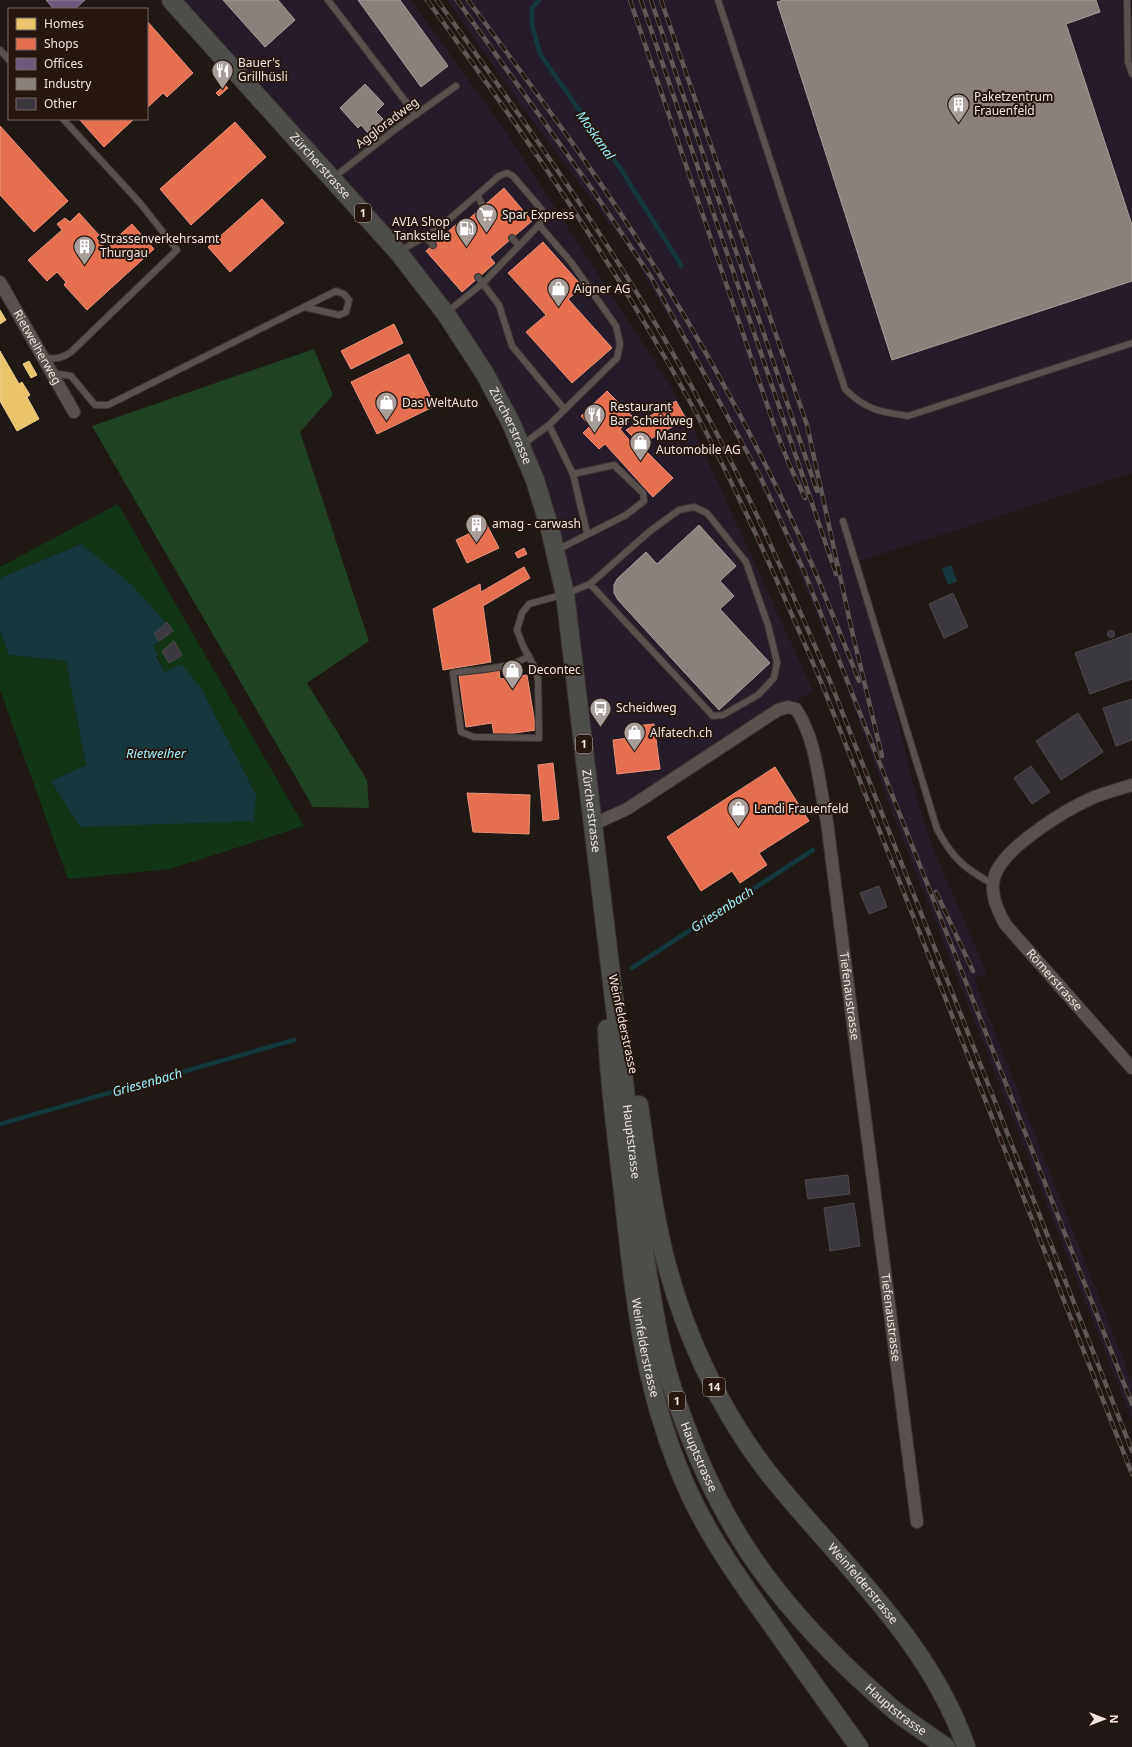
<svg xmlns="http://www.w3.org/2000/svg" width="1132" height="1747" font-family="'Noto Sans',sans-serif">
  <style>
    .industrial { fill: #261c29 }
    .green { fill: #123417 }
    .forest { fill: #1f4224 }
    .water { fill: #15383d }
    .homes { fill: #e9c46a; stroke: #ebce8d }
    .shops { fill: #e76f51; stroke: #ea927c }
    .offices { fill: #6d597a; stroke: #948399 }
    .industry { fill: #8a817c; stroke: #a99f9a }
    .lines { fill: none; stroke-linecap: round; stroke-linejoin: round }
    .stream { stroke: #15383d; stroke-width: 4.5 }
    .building { fill: #3c383f; stroke: #4d4a4c }
    .lane-casing { stroke: #3c3532; stroke-width: 8 }
    .street-casing { stroke: #3c3532; stroke-width: 14 }
    .primary-casing { stroke: #3c3532; stroke-width: 20 }
    .lane { stroke: #58514d; stroke-width: 6 }
    .street { stroke: #58514d; stroke-width: 12 }
    .primary { stroke: #4d4e4a; stroke-width: 18 }
    .rail-casing { stroke: #5d5855; stroke-width: 4.5 }
    .rail { stroke: #25170f; stroke-width: 3; stroke-dasharray: 9; stroke-linecap: butt }
    .labels { text-anchor: middle; stroke-width: 4; stroke-linejoin: round; paint-order: stroke }
    .shield { fill: #25170f; stroke: #b3a7a1; stroke-width: 1 }
    .shield-label { font-size: 11px; font-weight: bold; fill: #f0e5e0 }
    .poi-label { font-size: 12px; fill: #f0e5e0; stroke: #25170f; text-anchor: start }
    .street-label { font-size: 12px; fill: #f0e5e0; stroke: #25170f }
    .water-label { font-size: 13px; font-style: italic; fill: #9ceffd; stroke: #25170f }
  </style>
  <rect width="100%" height="100%" fill="#201814"/>
  <path class="industrial" d="M171 0H411L506 132 671 387 693 428 813 691 594 824 574 663 535 480 446 314Z
    M447 0H1132V473L860 561 915 792 934 851 987 974 974 979 1132 1381V1420L891 809 842 675 780 526 752 467 706 381 629 249 528 115Z"/>
  <path class="green" d="M118 504 304 826 170 869 68 879 0 690V630L9 655 66 661 86 765 51 781 80 827 165 672 152 646 154 634 163 628 162 626 166 623 81 544 0 578V567Z"/>
  <path class="forest" d="M314 349 333 395 300 432 369 641 307 683 367 780 369 808 313 807 92 426Z"/>
  <path class="water" d="M81 544 132 585 166 623 162 626 163 627 154 634 159 641 153 646 158 655 156 656 165 672 182 664 202 690 256 795 254 821 80 827 51 781 86 765 66 661 9 655 0 631V578Z
    M951 565 957 581 948 585 942 569Z"/>
  <path class="homes" d="M0 310 6 320 0 324Z
    M0 351 19 384 22 382 30 395 27 397 39 419 17 431 0 401Z
    M29 361 37 375 31 378 23 364Z"/>
  <path class="shops" d="M147 21 193 73 167 97 163 93 147 108Z
    M225 85 228 88 219 96 216 93Z
    M79 119H134L104 147Z
    M235 122 266 157 191 225 160 189Z
    M0 126 68 201 34 232 0 195Z
    M504 188 532 221 490 257 495 263 462 292 426 251 459 222 462 225Z
    M262 199 284 223 230 272 208 247Z
    M79 213 99 235 96 238 105 248 132 224 154 249 87 310 64 285 66 282 57 272 47 281 28 260 62 230 57 224 65 218 70 222Z
    M543 242 583 287 568 299 612 348 572 383 526 332 546 315 508 273Z
    M394 324 403 343 351 369 341 351Z
    M409 354 435 406 377 434 351 382Z
    M607 391 633 417 620 429 630 441 634 438 626 430 676 401 686 419 640 445 673 478 653 497 605 444 599 449 583 433 590 426 581 416Z
    M487 525 499 548 467 563 456 540Z
    M524 548 527 554 518 558 515 553Z
    M524 567 530 578 483 606 491 662 443 670 433 609 480 584 481 592Z
    M499 670 500 679 527 675 536 730 494 736 492 723 466 727 459 676Z
    M654 724 660 769 617 774 613 740 637 737 635 726Z
    M553 763 559 819 543 821 538 765Z
    M775 767 809 821 759 853 767 865 740 883 732 871 701 891 667 837Z
    M467 793 530 795 529 834 473 832Z"/>
  <path class="offices" d="M46 0H85L75 9H54Z"/>
  <path class="industry" d="M223 0H278L295 20 265 47Z
    M358 0H400L448 66 421 87Z
    M784 0H1096L1100 12 1066 24 1132 225V281L892 360 777 2Z
    M365 84 384 104 376 112 383 119 368 133 361 125 358 128 340 108Z
    M699 525 736 566 720 581 734 596 720 609 770 663 719 710 618 600 614 593V585L617 579 646 552 657 564Z"/>
  <g class="lines">
    <path class="stream" d="M539 0 532 8V25L540 54 620 168 681 265
      M632 968 813 850
      M0 1124 294 1040"/>
  </g>
  <path class="building" d="M953 593 968 627 944 638 929 604Z
    M167 622 173 631 159 641 154 634Z
    M1107.5 634a3.5 3.5 0 1 1 7 0a3.5 3.5 0 1 1-7 0Z
    M1132 633V679L1090 694 1075 653Z
    M174 641 182 655 169 663 162 651Z
    M1132 699V740L1116 746 1103 708Z
    M1078 713 1103 752 1061 780 1036 741Z
    M1031 766 1050 792 1032 804 1014 778Z
    M879 886 887 907 869 914 860 893Z
    M848 1175 850 1194 808 1199 805 1180Z
    M854 1203 860 1246 830 1251 824 1208Z"/>
  <g class="lines">
    <defs>
      <path id="lane" d="M328 0 416 115
        M718 0 845 389C866 410 880 412 908 416L1132 343
        M1127 0 1128 62 1132 74
        M0 50 9 60
        M333 178 397 128 456 86
        M477 195 483 206
        M425 236 433 245
        M512 238 519 246
        M400 251 438 229 499 176 507 173 513 176 542 210 543 219 539 225 483 283 446 313
        M478 277 499 305 512 346 565 410
        M44 358C55 359 61 359 71 352L177 250 140 203 63 119
        M52 373 71 376 95 405H108L304 307 339 315 346 312 349 300 344 294 336 291 304 307
        M549 425 573 474 587 533
        M522 445 549 425 617 358 620 344 616 326 571 262 539 225
        M843 521 937 829C952 858 965 869 993 884
        M557 550 626 515 644 501 643 493 614 465 573 474
        M529 656C507 670 478 669 453 673L461 732 474 737 539 738 538 679 534 666 523 646 517 630 522 613 529 604 565 594 590 584 650 531 679 510 694 507 707 513 746 562 768 625 777 662 774 678 758 695 723 715 713 716 590 584"/>
      <g id="street">
        <path id="s1" d="M0 282 74 412"/>
        <path id="s2" d="M1132 785C1119 789 1104 793 1092 798 1065 810 1005 847 995 875 989 892 997 909 1005 924L1132 1068"/>
        <path id="s3" d="M594 824 627 809 778 710 788 707 796 709C817 741 819 785 827 822L917 1522"/>
      </g>
      <g id="primary">
        <path id="s4" d="M171 0 398 252 446 314 485 374 511 423 535 480 550 529 565 594 646 1263C653 1304 659 1347 672 1387 695 1458 728 1529 774 1587 809 1632 851 1673 894 1710 910 1723 929 1735 946 1747"/>
        <path id="s5" d="M607 1029C609 1084 617 1138 623 1192 635 1300 644 1397 691 1497 714 1545 746 1589 777 1632 804 1671 832 1709 859 1747"/>
        <path id="s6" d="M639 1105C646 1155 652 1205 664 1254 683 1331 718 1407 766 1470 836 1559 928 1637 966 1747"/>
      </g>
    </defs>
    <use href="#lane" class="lane-casing"/>
    <use href="#street" class="street-casing"/>
    <use href="#primary" class="primary-casing"/>
    <use href="#lane" class="lane"/>
    <use href="#street" class="street"/>
    <use href="#primary" class="primary"/>
    <defs>
      <path id="rail" d="M427 0C512 117 595 236 667 361 727 464 775 575 822 684L1132 1474
        M437 0C538 139 637 280 716 432 758 513 794 597 830 681L1132 1451
        M457 0 594 192 651 277 759 474 804 571 1132 1404
        M468 0C533 88 599 176 656 269 715 364 769 465 813 567 829 605 844 643 859 681
        M630 0 775 428 789 464 805 498
        M641 0 836 574
        M651 0 817 491
        M661 0 807 425 852 631 882 756
        M936 892 973 971"/>
    </defs>
    <use href="#rail" class="rail-casing"/>
    <use href="#rail" class="rail"/>
  </g>
  <defs>
    <symbol id="restaurant-pin" viewBox="-11 -11 22 30"><path d="M0 17L-7.5 6A9.5 9.5 0 1 1 7.5 6Z" fill="#a79d99" stroke="#25170f"/><path d="M-5-6h1v4h1v-4h1v4h1v-4h1v5L-1.5 .5V6h-2V.5L-5-1ZM5-6V6H3V1.5H1.5Q1.5-4 5-6Z" fill="#fff"/></symbol>
    <symbol id="building-pin" viewBox="-11 -11 22 30"><path d="M0 17L-7.5 6A9.5 9.5 0 1 1 7.5 6Z" fill="#a79d99" stroke="#25170f"/><path d="M-4-6H4V6H1V3H-1V6H-4ZM-2.5-4.3h1.7v1.8h-1.7ZM.8-4.3h1.7v1.8H.8ZM-2.5-1h1.7V.8h-1.7ZM.8-1h1.7V.8H.8Z" fill="#fff"/></symbol>
    <symbol id="supermarket-pin" viewBox="-11 -11 22 30"><path d="M0 17L-7.5 6A9.5 9.5 0 1 1 7.5 6Z" fill="#a79d99" stroke="#25170f"/><path d="M-6-5.5h2.5l.6 2H6L4.5 2H-2.5L-4.4-4H-6ZM-1.5 3.2a1.3 1.3 0 1 0 .1 0ZM3 3.2a1.3 1.3 0 1 0 .1 0Z" fill="#fff"/></symbol>
    <symbol id="fuel-pin" viewBox="-11 -11 22 30"><path d="M0 17L-7.5 6A9.5 9.5 0 1 1 7.5 6Z" fill="#a79d99" stroke="#25170f"/><path d="M-5.5-6h7V0h2V4h1.3V-2.5L3-4.5l.8-.8L6-3V5H2.5V1h-1V6h-7ZM-4.2-4.7v3.2H.2V-4.7Z" fill="#fff"/></symbol>
    <symbol id="shop-pin" viewBox="-11 -11 22 30"><path d="M0 17L-7.5 6A9.5 9.5 0 1 1 7.5 6Z" fill="#a79d99" stroke="#25170f"/><path d="M-5-2.5h2.3a2.7 3.5 0 0 1 5.4 0H5L5.5 6h-11ZM-1.5-2.5h3a1.5 2.3 0 0 0-3 0Z" fill="#fff"/></symbol>
    <symbol id="bus-pin" viewBox="-11 -11 22 30"><path d="M0 17L-7.5 6A9.5 9.5 0 1 1 7.5 6Z" fill="#a79d99" stroke="#25170f"/><path d="M-5-6H5V4H4V6H2V4H-2V6H-4V4H-5ZM-3.5-4V0h7V-4ZM-3.5 1.2v1.5H-2V1.2ZM2 1.2v1.5H3.5V1.2Z" fill="#fff"/></symbol>
  </defs>
  <g fill-rule="evenodd">
    <use href="#restaurant-pin" x="210" y="58" width="25" height="34"/>
    <use href="#building-pin" x="946" y="92" width="25" height="34"/>
    <use href="#supermarket-pin" x="474" y="202" width="25" height="34"/>
    <use href="#fuel-pin" x="454" y="216" width="25" height="34"/>
    <use href="#building-pin" x="72" y="234" width="25" height="34"/>
    <use href="#shop-pin" x="546" y="276" width="25" height="34"/>
    <use href="#shop-pin" x="374" y="390" width="25" height="34"/>
    <use href="#restaurant-pin" x="582" y="402" width="25" height="34"/>
    <use href="#shop-pin" x="628" y="430" width="25" height="34"/>
    <use href="#building-pin" x="464" y="512" width="25" height="34"/>
    <use href="#shop-pin" x="500" y="658" width="25" height="34"/>
    <use href="#bus-pin" x="588" y="696" width="25" height="34"/>
    <use href="#shop-pin" x="622" y="720" width="25" height="34"/>
    <use href="#shop-pin" x="726" y="796" width="25" height="34"/>
  </g>
  <g class="labels">
    <g class="shield">
      <rect x="355" y="204" width="16" height="18" rx="3"/>
      <rect x="576" y="735" width="16" height="18" rx="3"/>
      <rect x="703" y="1378" width="22" height="18" rx="3"/>
      <rect x="669" y="1392" width="16" height="18" rx="3"/>
    </g>
    <g class="shield-label">
      <text x="363" y="217">1</text>
      <text x="584" y="748">1</text>
      <text x="714" y="1391">14</text>
      <text x="677" y="1405">1</text>
    </g>
    <g class="poi-label">
      <text x="238" y="67">Bauer's<tspan x="238" dy="14">Grillhüsli</tspan></text>
      <text x="974" y="101">Paketzentrum<tspan x="974" dy="14">Frauenfeld</tspan></text>
      <text x="502" y="219">Spar Express</text>
      <text x="450" y="226" text-anchor="end">AVIA Shop<tspan x="450" dy="14">Tankstelle</tspan></text>
      <text x="100" y="243">Strassenverkehrsamt<tspan x="100" dy="14">Thurgau</tspan></text>
      <text x="574" y="293">Aigner AG</text>
      <text x="402" y="407">Das WeltAuto</text>
      <text x="610" y="411">Restaurant<tspan x="610" dy="14">Bar Scheidweg</tspan></text>
      <text x="656" y="440">Manz<tspan x="656" dy="14">Automobile AG</tspan></text>
      <text x="492" y="528">amag - carwash</text>
      <text x="528" y="674">Decontec</text>
      <text x="616" y="712">Scheidweg</text>
      <text x="650" y="737">Alfatech.ch</text>
      <text x="754" y="813">Landi Frauenfeld</text>
    </g>
    <g class="street-label">
      <text transform="translate(387 123) rotate(-37)" y="4">Aggloradweg</text>
      <text dy="4" stroke="none"><textPath href="#s4" startOffset="223">Zürcherstrasse</textPath></text>
      <text dy="4" stroke="none"><textPath href="#s1" startOffset="75">Rietweiherweg</textPath></text>
      <text dy="4" stroke="none"><textPath href="#s4" startOffset="547">Zürcherstrasse</textPath></text>
      <text dy="4" stroke="none"><textPath href="#s4" startOffset="943">Zürcherstrasse</textPath></text>
      <text dy="4" stroke="none"><textPath href="#s2" startOffset="294">Römerstrasse</textPath></text>
      <text dy="4" stroke="none"><textPath href="#s3" startOffset="529">Tiefenaustrasse</textPath></text>
      <text transform="translate(623 1024) rotate(78)" y="4">Weinfelderstrasse</text>
      <text dy="4" stroke="none"><textPath href="#s4" startOffset="1276">Hauptstrasse</textPath></text>
      <text dy="4" stroke="none"><textPath href="#s3" startOffset="853">Tiefenaustrasse</textPath></text>
      <text dy="4" stroke="none"><textPath href="#s5" startOffset="321">Weinfelderstrasse</textPath></text>
      <text dy="4" stroke="none"><textPath href="#s4" startOffset="1600">Hauptstrasse</textPath></text>
      <text dy="4" stroke="none"><textPath href="#s6" startOffset="541">Weinfelderstrasse</textPath></text>
      <text dy="4" stroke="none"><textPath href="#s4" startOffset="1924">Hauptstrasse</textPath></text>
    </g>
    <g class="water-label">
      <text transform="translate(596 135) rotate(55)" y="5">Moskanal</text>
      <text x="156" y="758">Rietweiher</text>
      <text transform="translate(722 909) rotate(-33)" y="5">Griesenbach</text>
      <text transform="translate(147 1082) rotate(-16)" y="5">Griesenbach</text>
    </g>
  </g>
  <rect x="8" y="8" width="140" height="112" fill="#25170f" stroke="#766963"/>
  <rect x="16" y="18" width="20" height="12" fill="#e9c46a" stroke="#766963"/>
  <text x="44" y="28" font-size="12" fill="#f0e5e0">Homes</text>
  <rect x="16" y="38" width="20" height="12" fill="#e76f51" stroke="#766963"/>
  <text x="44" y="48" font-size="12" fill="#f0e5e0">Shops</text>
  <rect x="16" y="58" width="20" height="12" fill="#6d597a" stroke="#766963"/>
  <text x="44" y="68" font-size="12" fill="#f0e5e0">Offices</text>
  <rect x="16" y="78" width="20" height="12" fill="#8a817c" stroke="#766963"/>
  <text x="44" y="88" font-size="12" fill="#f0e5e0">Industry</text>
  <rect x="16" y="98" width="20" height="12" fill="#3c383f" stroke="#766963"/>
  <text x="44" y="108" font-size="12" fill="#f0e5e0">Other</text>
  <g transform="translate(1104 1719) rotate(90)" stroke="#25170f" stroke-width="3" paint-order="stroke">
  <path d="M0-3L7 15L0 10L-7 15Z" fill="#f0e5e0"/>
  <text y="-6" font-size="11" font-weight="bold" text-anchor="middle" fill="#f0e5e0">N</text>
  </g>
</svg>
